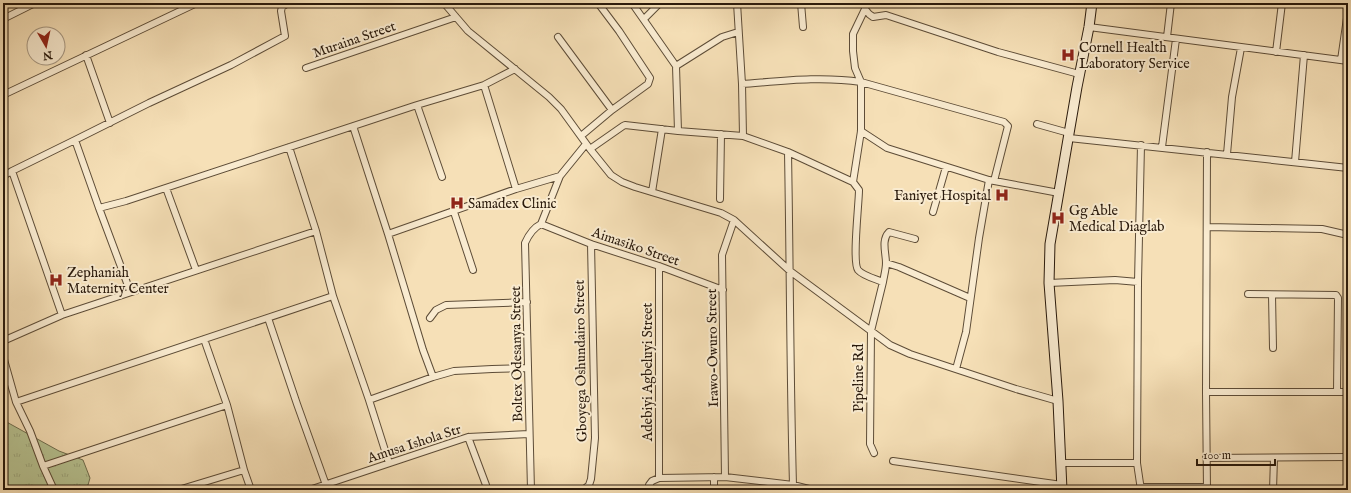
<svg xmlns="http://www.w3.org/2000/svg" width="1351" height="493" font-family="'IM FELL English',serif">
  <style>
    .grass { fill: url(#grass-tufts); stroke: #706e4f }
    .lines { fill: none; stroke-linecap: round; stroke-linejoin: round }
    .street-casing { stroke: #5d4c37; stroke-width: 8 }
    .secondary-casing { stroke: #2a1a0c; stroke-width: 11 }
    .street { stroke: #f9ebd0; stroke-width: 6 }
    .secondary { stroke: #f9ebd0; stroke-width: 9 }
    .labels { text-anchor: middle; stroke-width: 4; stroke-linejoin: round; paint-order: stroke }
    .street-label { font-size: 14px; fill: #2a1a0c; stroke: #f9ebd0 }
    .poi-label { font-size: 14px; fill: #2a1a0c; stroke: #f9ebd0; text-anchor: start }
  </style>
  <defs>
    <pattern id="grass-tufts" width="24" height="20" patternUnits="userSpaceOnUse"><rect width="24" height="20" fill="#b7c392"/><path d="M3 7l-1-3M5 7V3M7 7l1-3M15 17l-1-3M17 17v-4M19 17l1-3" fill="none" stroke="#9ea77d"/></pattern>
  </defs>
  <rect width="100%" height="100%" fill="#f6e0b7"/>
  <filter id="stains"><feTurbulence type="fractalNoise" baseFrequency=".005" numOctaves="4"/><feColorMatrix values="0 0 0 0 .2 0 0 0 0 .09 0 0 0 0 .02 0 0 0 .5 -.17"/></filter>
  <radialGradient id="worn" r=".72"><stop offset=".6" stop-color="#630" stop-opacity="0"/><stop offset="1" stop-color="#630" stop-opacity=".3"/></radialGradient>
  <path class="grass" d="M3 420 59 451 83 460 90 478 88 485 78 490H3Z"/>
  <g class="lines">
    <defs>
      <path id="street" d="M288 3 282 7 281 11 285 36 231 65 149 103 75 140 99 208 126 201 417 105 484 85 515 69
        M444 3 468 31 549 97 561 109 590 149 611 175 622 182 635 187 721 213 734 220 790 271 890 345 910 354 1016 389 1058 401
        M632 3 676 66
        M737 3 742 84 743 136
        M801 3 803 27
        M866 3 865 9 853 34V51L855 68 861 82V131L853 182 859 190C859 203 852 262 858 270 863 276 876 279 883 282L871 331 870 444 874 453
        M865 9 869 14 873 17 886 15 998 52 1079 74
        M3 19 35 3
        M644 19 660 3
        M1089 27 1348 61
        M558 37 612 110
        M1167 37 1171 3
        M1276 52 1282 3
        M86 55 110 123
        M1341 60 1348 11
        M306 68 456 17
        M742 84C782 81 821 76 861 82L1004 122 1008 126 994 181
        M484 85 516 189
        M3 95 197 3
        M417 105 442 177
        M1037 124 1069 133
        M678 131 676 66 722 37 738 32
        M861 131 887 148 989 180 1059 193
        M581 136 612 110 648 84 650 78 619 31 598 3
        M1069 138 1348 168
        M1141 145 1138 282 1137 463 1141 490
        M289 147 316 231
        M1162 147 1176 39
        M590 149 623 126 625 125 678 131 743 136 788 152 853 182
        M788 152C790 263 790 374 793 485
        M1227 154 1232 97 1241 48
        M1295 162 1304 55
        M12 171 75 140
        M3 176 12 171 62 315 316 231 333 296 16 402 3 356
        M166 188 196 270
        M652 192 662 129
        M720 199 721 134
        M99 208 130 291
        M454 212 473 270
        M933 212 946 167
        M541 224 591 244 659 266 723 290
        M541 224 560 176
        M1207 227 1322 229 1348 235
        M388 234 516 189 560 176 586 144
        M886 263 899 267 970 298
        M659 266V478
        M883 282C884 276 886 269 886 263 886 253 881 240 889 232L915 239
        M1049 283 1115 280 1138 282
        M1248 294 1336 295 1338 298 1337 392
        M1272 295 1273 348
        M333 296 369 400 433 377 423 350 388 234 353 126
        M268 318 297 404 326 485
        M430 318 436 310 446 305 527 302
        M204 339 227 405
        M3 341 62 315
        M956 369 966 332 979 238 989 180
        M433 377 454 371 492 369 528 368
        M1206 392H1348
        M369 400 389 463
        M16 402 30 431 43 466 227 405 244 470 251 490
        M468 437 486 485
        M1206 458 1348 457
        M893 461 1062 485
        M1060 463H1137
        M43 466 54 490
        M725 477 722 255 734 220
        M1141 487H1207
        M178 490 244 470
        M309 490 468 437 529 434
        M531 490 525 243C529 234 533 228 541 224
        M583 490 589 485 591 479 595 438 591 244
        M649 490V485L652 481 659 478 725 477 793 485 813 490
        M714 490V477
        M1207 490 1206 392 1207 152
        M1273 490 1274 458"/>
      <path id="secondary" d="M1062 490 1058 401 1049 283 1050 244 1077 87 1089 27 1092 3"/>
    </defs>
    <use href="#street" class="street-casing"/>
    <use href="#secondary" class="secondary-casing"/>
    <use href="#street" class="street"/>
    <use href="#secondary" class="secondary"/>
  </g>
  <defs>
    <symbol id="hospital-bare" viewBox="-9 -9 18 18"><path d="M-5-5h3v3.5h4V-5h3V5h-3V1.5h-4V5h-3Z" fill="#8f2418" stroke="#f9ebd0" stroke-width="2.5" paint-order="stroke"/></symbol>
  </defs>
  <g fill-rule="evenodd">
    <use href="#hospital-bare" x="1058" y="45" width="20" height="20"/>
    <use href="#hospital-bare" x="992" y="185" width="20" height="20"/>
    <use href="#hospital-bare" x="447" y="193" width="20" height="20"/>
    <use href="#hospital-bare" x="1048" y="208" width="20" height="20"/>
    <use href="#hospital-bare" x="46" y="270" width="20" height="20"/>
  </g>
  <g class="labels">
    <g class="street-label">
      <text transform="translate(354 39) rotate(-19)" y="5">Muraina Street</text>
      <text transform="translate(636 246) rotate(19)" y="5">Aimasiko Street</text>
      <text transform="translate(712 348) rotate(-91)" y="5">Irawo-Owuro Street</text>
      <text transform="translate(516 354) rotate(-91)" y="5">Boltex Odesanya Street</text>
      <text transform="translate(580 361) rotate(-91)" y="5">Gboyega Oshundairo Street</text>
      <text transform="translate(647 372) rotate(-90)" y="5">Adebiyi Agbeluyi Street</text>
      <text transform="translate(858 378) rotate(-90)" y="5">Pipeline Rd</text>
      <text transform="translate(414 443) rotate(-18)" y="5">Amusa Ishola Str</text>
    </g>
    <g class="poi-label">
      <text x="1079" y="52">Cornell Health<tspan x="1079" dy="16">Laboratory Service</tspan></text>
      <text x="991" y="200" text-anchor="end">Faniyet Hospital</text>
      <text x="468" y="208">Samadex Clinic</text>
      <text x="1069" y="215">Gg Able<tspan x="1069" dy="16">Medical Diaglab</tspan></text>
      <text x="67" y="277">Zephaniah<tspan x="67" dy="16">Maternity Center</tspan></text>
    </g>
  </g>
  <rect width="1351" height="493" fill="none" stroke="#f6e0b7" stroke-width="16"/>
  <rect x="4" y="4" width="1343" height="485" fill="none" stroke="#2a1a0c" stroke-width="2"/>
  <rect x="8" y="8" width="1335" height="477" fill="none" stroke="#2a1a0c"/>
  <g transform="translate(46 46) rotate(171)"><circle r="19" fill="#f9ebd0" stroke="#a69782"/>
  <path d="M0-3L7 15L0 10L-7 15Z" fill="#8f2418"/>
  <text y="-6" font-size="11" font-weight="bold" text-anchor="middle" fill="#2a1a0c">N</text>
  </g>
  <path d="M1197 459v6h78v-6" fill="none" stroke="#2a1a0c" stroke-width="2"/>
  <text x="1203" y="459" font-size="12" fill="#2a1a0c" stroke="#f9ebd0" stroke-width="3" paint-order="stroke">100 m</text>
  <rect width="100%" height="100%" filter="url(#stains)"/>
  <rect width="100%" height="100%" fill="url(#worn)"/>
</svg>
